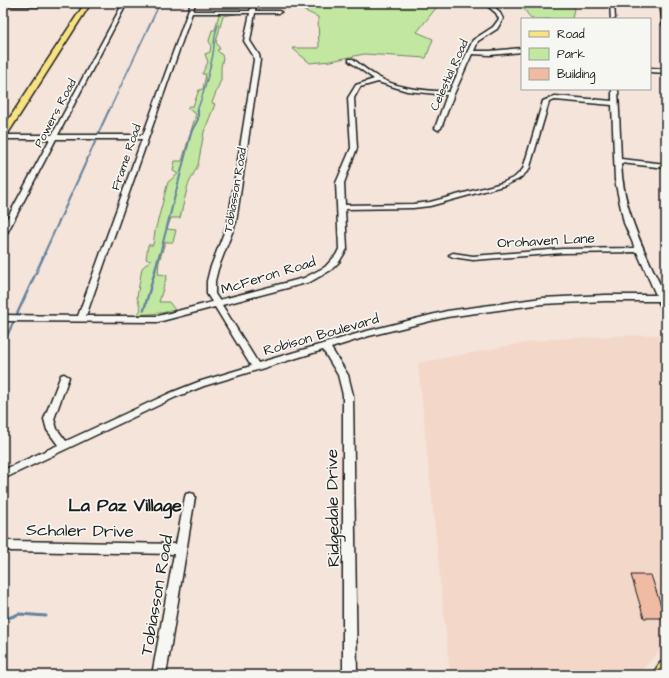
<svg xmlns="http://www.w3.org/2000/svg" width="669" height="678" font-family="'Architects Daughter',sans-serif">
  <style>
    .built { fill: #f3d8ca }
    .green { fill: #c2e7a1; stroke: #6f825e }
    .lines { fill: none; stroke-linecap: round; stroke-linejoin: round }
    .stream-far3 { stroke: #65839d; stroke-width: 1.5 }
    .stream-far2 { stroke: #65839d; stroke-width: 2 }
    .stream-far1 { stroke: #65839d; stroke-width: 2.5 }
    .stream { stroke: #65839d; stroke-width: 3 }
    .building { fill: #f0bba3; stroke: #1c1c1c }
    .minor-casing { stroke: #1c1c1c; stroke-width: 3 }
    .major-casing { stroke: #1c1c1c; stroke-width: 3 }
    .minor { fill: #f6f6f2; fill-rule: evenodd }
    .major { fill: #f8e281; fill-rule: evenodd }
    .labels { text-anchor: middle; stroke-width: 3.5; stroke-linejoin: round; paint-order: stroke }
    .far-street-label { font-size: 12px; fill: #1c1c1c; stroke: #f6f6f2 }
    .street-label { font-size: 14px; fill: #1c1c1c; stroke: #f6f6f2 }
    .near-street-label { font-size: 17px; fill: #1c1c1c; stroke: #f6f6f2 }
    .near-neighbourhood-label { font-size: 18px; font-weight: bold; fill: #1c1c1c; stroke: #f6f6f2 }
  </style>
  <rect width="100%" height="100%" fill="#f4e4da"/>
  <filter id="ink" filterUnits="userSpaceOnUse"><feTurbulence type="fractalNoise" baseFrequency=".025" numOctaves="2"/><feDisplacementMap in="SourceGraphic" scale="8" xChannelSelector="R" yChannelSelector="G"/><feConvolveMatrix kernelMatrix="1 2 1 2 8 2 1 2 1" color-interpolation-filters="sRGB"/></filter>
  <g filter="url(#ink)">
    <path class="built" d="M638 335H666V644L637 675H450L418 363 518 344 552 339Z"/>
    <path class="green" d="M304 3H440L417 32 433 39 426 58 364 54 331 61 310 63 292 48H319L318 17 303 10Z
      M517 3H575L572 19H531L525 10Z
      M219 14H236L223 16 216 42 220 49 217 50 222 55 223 58 221 67V81L220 82 212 103 215 104 204 132 198 165 188 185 180 218H171L167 229 176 230 173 242H165L159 262 158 274 167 275 159 302H169L175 310 161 313 136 315 141 310 137 297 142 268 151 260 146 259 148 245H153L155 231 168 182 178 174 173 171 175 161H182L196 114 187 108 189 106H193L199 90 203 89 206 74H202L208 62 205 54 210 52 211 45 209 41 212 30H215Z"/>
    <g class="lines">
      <path class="stream-far3" d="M109 111 160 3
        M197 111C204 93 208 77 212 59 215 47 213 37 218 25"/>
      <path class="stream-far2" d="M98 134 109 110
        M44 254 96 140
        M160 254 191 133 198 119V110"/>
      <path class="stream-far1" d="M144 310 160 253
        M17 314 45 253
        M3 344 13 323"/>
      <path class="stream" d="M3 620 19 614 46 616"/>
    </g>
    <path class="building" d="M631 575H651L665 618H644Z"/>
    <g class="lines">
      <defs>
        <path id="minor" d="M123 3H127L58 135H143L191 3H195L193 11H250L252 3H256L255 11H279L281 12 279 13H255L250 41 259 55 260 60 236 222 218 269 215 281V294L219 300 304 278 325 267 336 255 339 249 336 183 351 148 348 98 356 85 374 79 349 61V59H353C361 65 369 72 378 77 400 90 425 90 449 92L473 40 493 27 499 19 496 13 484 3C493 3 500 11 503 19L497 29 478 41 474 51H490L522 48V52L490 55 472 54 454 94 441 128 438 130 435 128 447 95 407 91 378 82 360 87 354 98 357 148 344 183 345 205 413 204 430 202 502 183 515 177 523 169 543 101 555 96 612 101V89H618L621 159 666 164V168L621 163C623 212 645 252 665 295H666V311L663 310 658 301H605L542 304 447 317 369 336 331 348 348 375 353 395 357 675H343V395L338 375 323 350 204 386 176 397 3 479V470L58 445 47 430 44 419 61 375 64 374 69 377 54 419 57 429 66 441 170 393 198 382 251 366 215 307 158 322 3 321V315L78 316 142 139H56L7 233 3 235V226L50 139H3V135H52ZM192 13H250L244 41 253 55 254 60 228 222 210 269 207 281V294L212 302 158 316H86ZM555 100 612 105 615 180 624 223 635 248 562 249 473 256 453 253 449 255 453 257 473 260 562 253 637 252 656 295H605L542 298 447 311 363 332 258 363 222 305 310 282 331 270 339 262 347 249 345 209 413 208 430 206 506 185 519 179 529 170 549 102Z
          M610 3H614L615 19H611Z
          M660 3H664L666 27 663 25Z
          M3 4H87L89 5 87 6H3Z
          M650 68 666 69V73L650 72Z
          M190 493 194 494 195 497 166 675H152L174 554 11 551 3 548V538L11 541 176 544 185 497 186 494Z"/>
        <path id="major" d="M85 3H91L7 135 3 138V128Z
          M666 661V675H652L660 663Z"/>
      </defs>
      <use href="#minor" class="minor-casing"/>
      <use href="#major" class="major-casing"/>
      <use href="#minor" class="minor"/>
      <use href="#major" class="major"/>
    </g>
  </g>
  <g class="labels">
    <g class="far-street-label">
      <text transform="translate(449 75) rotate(-66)" y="4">Celestial Road</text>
      <text transform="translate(55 113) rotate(-62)" y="4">Powers Road</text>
      <text transform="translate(126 157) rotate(-71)" y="4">Frame Road</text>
      <text transform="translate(235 190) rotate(-80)" y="4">Tobiasson Road</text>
    </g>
    <g class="street-label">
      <text transform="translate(546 240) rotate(-3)" y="5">Orohaven Lane</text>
      <text transform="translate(268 275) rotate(-17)" y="5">McFeron Road</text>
      <text transform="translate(321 334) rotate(-16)" y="5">Robison Boulevard</text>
    </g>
    <g class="near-street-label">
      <text transform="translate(332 508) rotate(-91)" y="6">Ridgedale Drive</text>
      <text transform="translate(80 530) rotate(1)" y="6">Schaler Drive</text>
      <text transform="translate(156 595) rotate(-80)" y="6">Tobiasson Road</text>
    </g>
    <g class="near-neighbourhood-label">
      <text x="125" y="511">La Paz Village</text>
    </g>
  </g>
  <rect width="669" height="678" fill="none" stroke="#f6f6f2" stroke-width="16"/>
  <rect x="8" y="8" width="653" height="662" fill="none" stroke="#1c1c1c" stroke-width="1.5" filter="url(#ink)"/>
  <rect x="521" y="18" width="130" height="72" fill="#f6f6f2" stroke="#9f9f9c"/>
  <rect x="529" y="31" width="20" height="6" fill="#f8e281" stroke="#9f9f9c"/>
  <text x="557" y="38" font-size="12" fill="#1c1c1c">Road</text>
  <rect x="529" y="48" width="20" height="12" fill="#c2e7a1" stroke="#9f9f9c"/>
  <text x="557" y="58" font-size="12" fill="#1c1c1c">Park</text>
  <rect x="529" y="68" width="20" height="12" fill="#f0bba3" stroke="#9f9f9c"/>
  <text x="557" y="78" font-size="12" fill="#1c1c1c">Building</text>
</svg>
